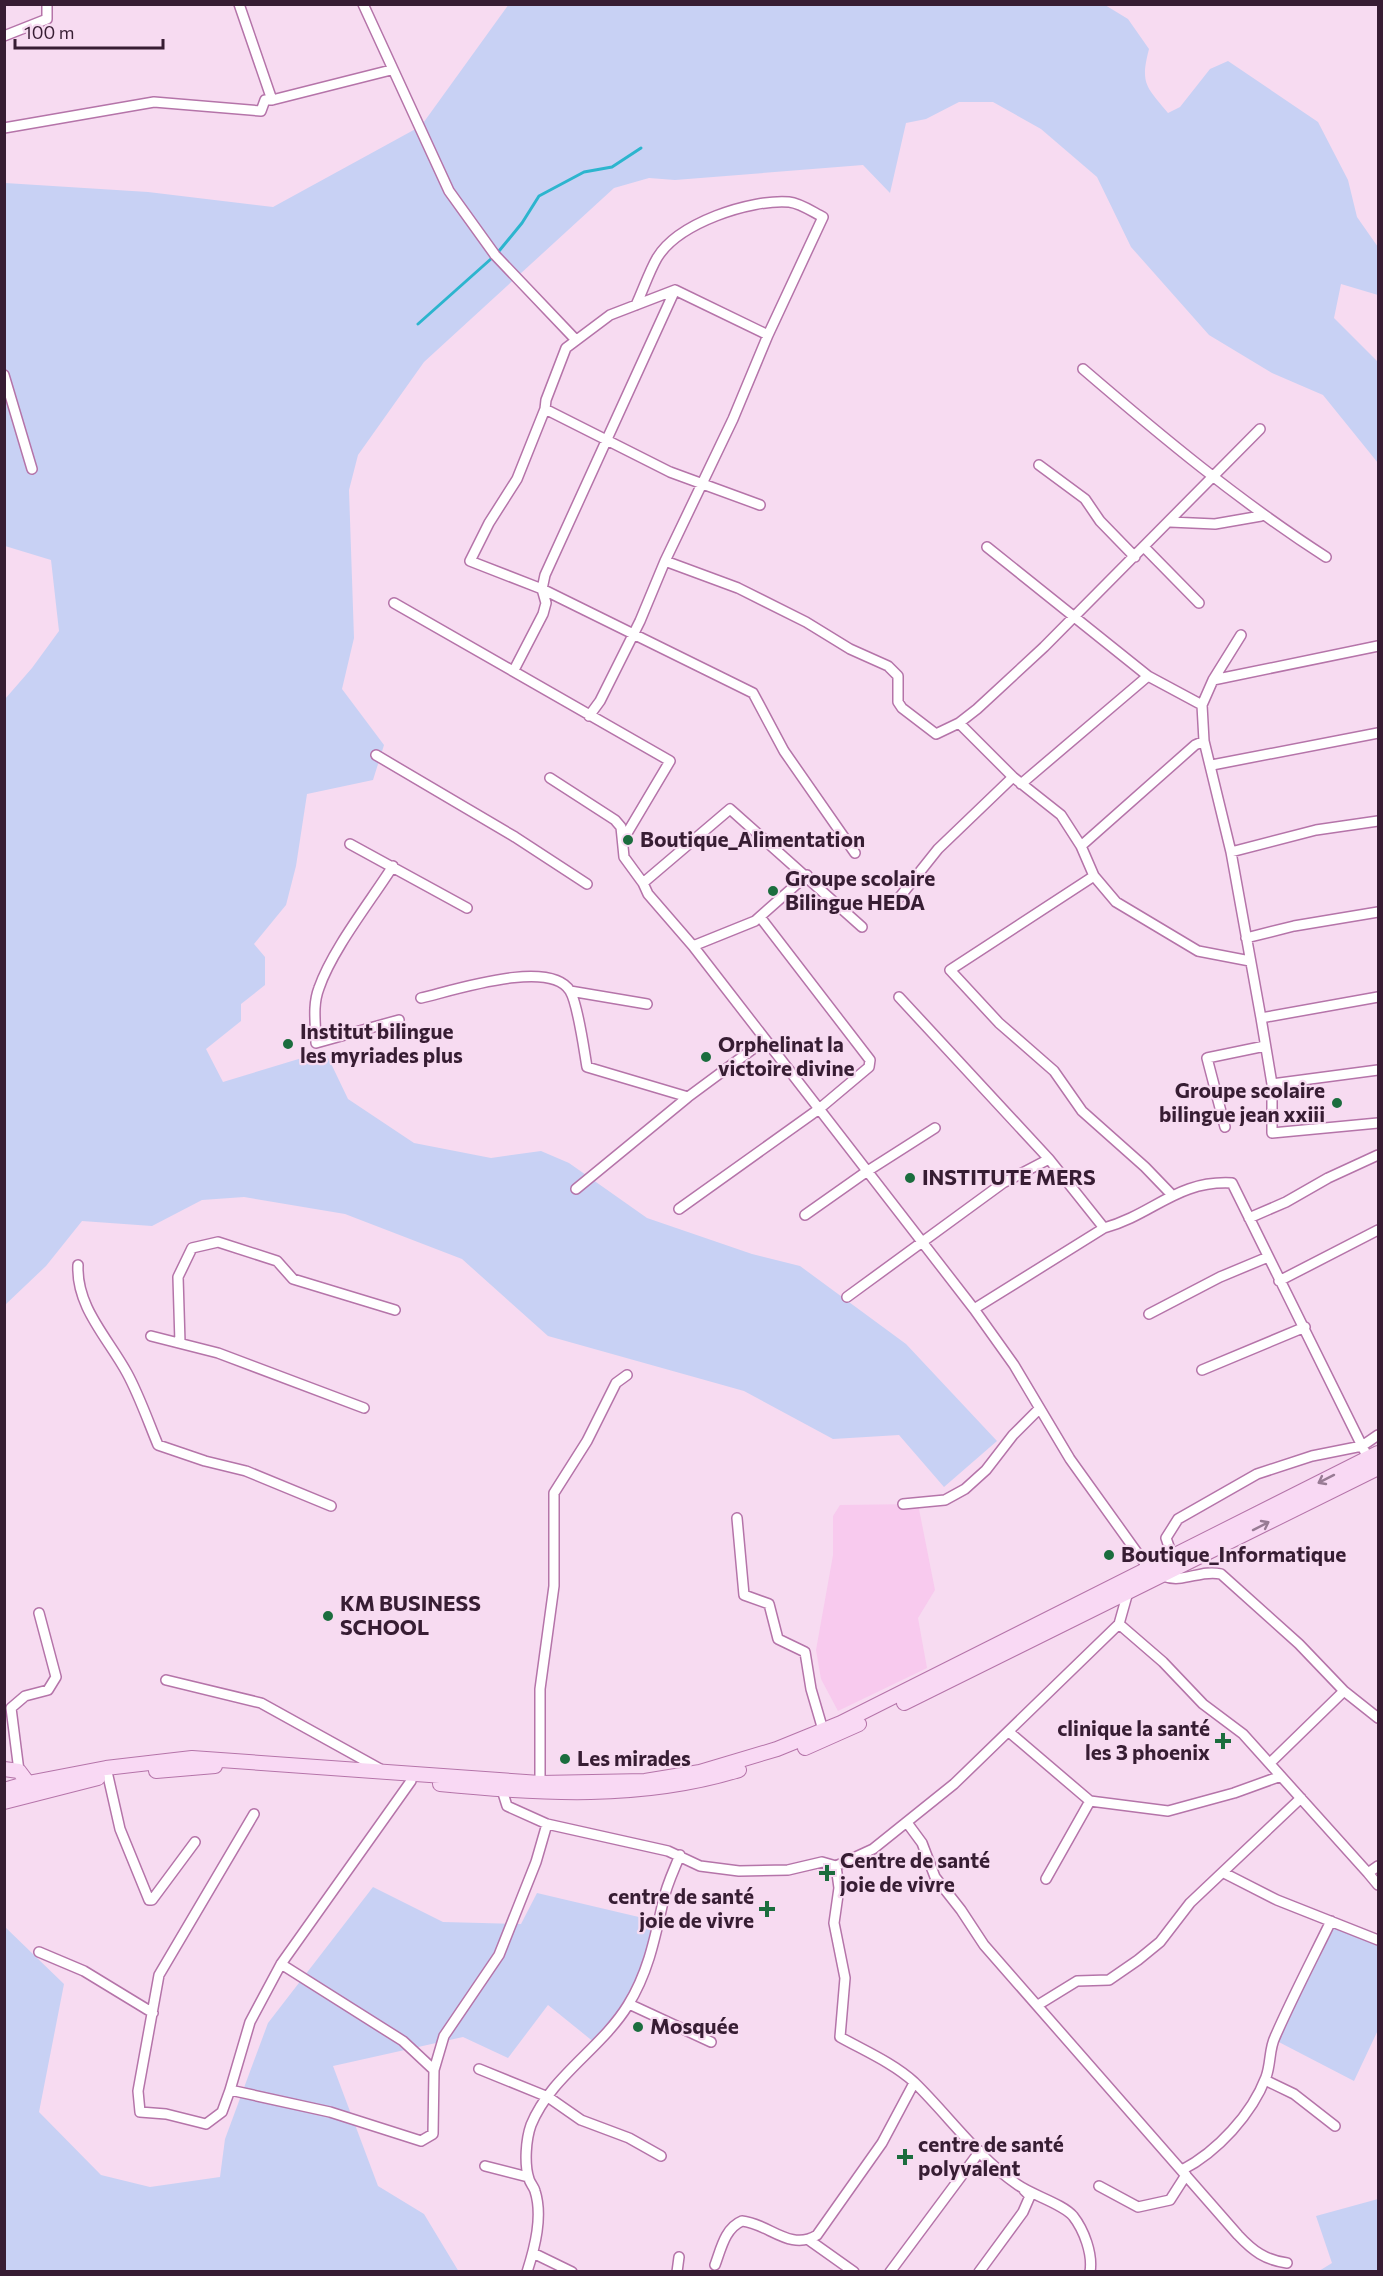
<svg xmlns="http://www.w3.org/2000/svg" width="1383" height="2276" font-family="Commissioner,sans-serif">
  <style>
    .built { fill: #f8caee }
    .green { fill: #c8d1f4 }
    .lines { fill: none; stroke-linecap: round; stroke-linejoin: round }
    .stream { stroke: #2cb5ce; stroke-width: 3 }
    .street-casing { stroke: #b574a9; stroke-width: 12 }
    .secondary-casing { stroke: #b574a9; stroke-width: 16 }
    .street { stroke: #fff; stroke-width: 9 }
    .secondary { stroke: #f9d9f4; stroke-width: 14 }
    .oneway { stroke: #987b94 }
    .poi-dot { fill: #1b6d3e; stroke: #f7dbf1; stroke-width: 2 }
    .labels { text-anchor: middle; stroke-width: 4.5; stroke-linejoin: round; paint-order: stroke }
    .poi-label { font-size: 21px; font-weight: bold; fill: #371d33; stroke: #f7dbf1; text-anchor: start }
  </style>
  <rect width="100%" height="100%" fill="#f7dbf1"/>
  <path class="built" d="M918 1504 935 1590 918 1618 927 1668 838 1711 821 1679 816 1650 833 1555V1516L840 1505Z"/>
  <path class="green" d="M509 4 1105 5 1128 19 1149 49C1140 84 1146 86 1168 113L1180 107 1210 69 1228 61 1318 122 1348 180 1357 217 1378 247V295L1341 284 1334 318 1378 362V463L1323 395 1272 373 1209 335 1131 247 1097 177 1041 129 993 102H959L926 119 906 123 890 193 863 165 675 180 649 178 614 188 424 362 358 455 349 490 354 638 342 689 384 745 373 780 307 794 296 866 286 905 254 944 265 957V985L241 1004V1021L206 1049 223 1082 325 1051 348 1099 414 1143 491 1158 541 1151 569 1163 647 1218 752 1254 800 1266 906 1344 997 1441 944 1487 899 1435 833 1439 744 1391 548 1336 462 1259 345 1214 244 1197 202 1200 152 1226 82 1221 46 1266 5 1305V699L32 668 59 631 51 560 5 546V183L148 192 273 207 421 126Z
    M373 1887 443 1922 521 1924 537 1893 660 1922 644 1975 595 2043 548 2005 508 2058 463 2037 333 2066 378 2186 424 2214 459 2272 5 2271 4 1926 64 1984 39 2112 101 2175 150 2187 220 2177 225 2139 268 2023Z
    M1331 1921 1378 1940V2030L1354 2081 1273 2039Z
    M1378 2199V2271H1319L1332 2263 1316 2216Z"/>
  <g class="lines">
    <path class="stream" d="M499 251 522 223 539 196 584 172 612 167 641 148
      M418 324 492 258"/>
    <defs>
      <path id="street" d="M363 4 449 191 495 255 576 340
        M4 36 47 19V4
        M272 100 391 70
        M4 128 154 102 261 111 265 100H272L239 4
        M768 335 675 290 610 315 566 348 546 400 545 409 517 479 489 523 470 561 542 589 753 693 784 751 855 853
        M1083 369C1161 436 1239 501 1326 557
        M4 375 32 469
        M545 409 670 472 760 505
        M1039 465 1085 499 1100 521 1135 557
        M1170 522 1215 524 1261 516
        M987 547 1148 676 1202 705 1204 741 1231 852 1261 1018
        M1144 547 1199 603
        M665 561 738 588 806 622 850 649 888 666 898 676V702L902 708 936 734 959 723 977 709 1044 647 1260 429
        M394 603 670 761 623 840
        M514 670 543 614 546 603 542 589 545 575 675 290
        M1213 680 1241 635
        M1202 705 1213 680 1378 646
        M589 716 600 701 640 621 665 561 733 419 768 335 823 217C813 212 800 203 789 202 750 199 678 223 657 258 649 272 643 290 636 305
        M959 723 1013 777 1061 815 1081 846 1094 876 1116 902 1198 951 1250 961
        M376 755 515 837 587 884
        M1212 765 1378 733
        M550 778 615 820 621 827 624 857 643 883
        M1021 784 1148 676
        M350 844 467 908
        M1081 846 1195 745 1204 741
        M1231 852 1316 830 1378 821
        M393 866C370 902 332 950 319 988 312 1006 316 1025 316 1043L399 1020
        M1094 876 950 970 999 1023 1054 1071 1082 1111 1145 1167 1172 1195
        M895 903 938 849 1013 777
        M862 927 730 809 643 883 648 894 693 946 974 1309 1014 1365 1070 1459 1151 1572
        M1246 938 1294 926 1378 912
        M693 946 755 921 807 875
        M570 991 647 1004
        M899 997 1049 1159 1104 1228C1154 1214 1177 1180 1232 1183L1368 1458
        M1378 997 1261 1018 1272 1084V1133L1378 1123
        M421 998C452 991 550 958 570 991 578 1004 584 1050 587 1067L688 1097 765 1040
        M1272 1084 1378 1070
        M1225 1127 1207 1058 1265 1046
        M576 1189 688 1097
        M679 1209 819 1109 869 1067 870 1060 760 917
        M805 1215 866 1172 935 1128
        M1249 1218 1286 1202 1328 1178 1378 1155
        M78 1265C76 1307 108 1338 127 1373 139 1395 148 1421 158 1445L205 1461 246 1471 331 1506
        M1279 1281 1378 1230
        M847 1297 1003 1183 1049 1159
        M974 1309 1104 1228
        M1149 1314 1220 1277 1268 1257
        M151 1336 218 1353 364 1408
        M180 1343 178 1277 192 1248 218 1242 277 1261 293 1279 395 1310
        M1202 1370 1305 1327
        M903 1504 945 1500 965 1489 986 1470 1013 1435 1039 1409
        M737 1518 744 1595 769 1604 778 1639 805 1652 811 1689 823 1730
        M1173 1558 1166 1538 1178 1519 1257 1474 1312 1456 1362 1446 1378 1435
        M1163 1576C1183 1584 1200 1569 1221 1574L1299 1644 1344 1691 1270 1763
        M1128 1592 1119 1624 1163 1662 1203 1704 1243 1734 1368 1873
        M166 1680 261 1703 382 1770
        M1344 1691 1378 1718
        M1009 1732 1090 1801
        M19 1771 11 1708 25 1696 48 1690 56 1677 39 1613
        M108 1776 120 1829 149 1900H152L195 1842
        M411 1781 281 1964 250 2022 230 2090 330 2112 421 2141 433 2134 434 2070 444 2036 499 1955 536 1862 547 1824
        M540 1783V1689L554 1586V1493L587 1441 616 1383 627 1375
        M502 1790 507 1806 547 1824 668 1851 700 1866 739 1871 788 1870 822 1862 836 1866 873 1849 954 1784 1119 1624
        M908 1824 922 1843 935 1877 961 1910 984 1945 1238 2235C1253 2251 1265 2260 1287 2263
        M836 1866 839 1888 834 1923 845 1978 840 2037C865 2051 893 2063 914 2082 949 2116 977 2157 1018 2185 1032 2195 1063 2204 1073 2216 1084 2230 1093 2254 1090 2272
        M1378 1866 1368 1873 1378 1885
        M1224 1873 1277 1900 1378 1940
        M1046 1879 1090 1801 1168 1811 1234 1793 1281 1776
        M39 1952 84 1971 153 2013
        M281 1964 403 2041 434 2070
        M629 2004 711 2042
        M1038 2005 1077 1981 1109 1980 1138 1960 1160 1942 1190 1903 1301 1798
        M479 2069 548 2097 581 2120 629 2138 661 2156
        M1265 2080 1294 2094 1335 2126
        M230 2090 222 2112 206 2124 166 2114 140 2112 138 2091 159 1975 254 1814
        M485 2166 528 2177
        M1182 2170C1217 2152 1252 2114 1266 2077 1271 2064 1269 2049 1275 2037 1292 1998 1312 1960 1331 1921
        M1099 2186 1138 2207 1170 2200 1186 2175
        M809 2240 854 2272
        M533 2253 572 2272
        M715 2265C721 2249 725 2228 742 2221 768 2223 790 2252 817 2235L882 2143 914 2083
        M527 2272C535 2247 543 2216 535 2191 534 2187 530 2183 529 2179 524 2164 526 2139 531 2125 551 2076 601 2049 628 2005 648 1973 655 1938 663 1902 666 1886 674 1870 680 1855
        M677 2272 679 2257
        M890 2272 980 2151
        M979 2272 1023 2212 1030 2196 1024 2190"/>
      <path id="secondary" d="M904 1703 1378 1468
        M805 1748 859 1724
        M4 1769 19 1771 28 1783
        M156 1771 215 1766
        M440 1784C541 1794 641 1800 739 1770
        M4 1790 28 1783 106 1768 192 1758 540 1783 645 1781 700 1772 777 1749 841 1723 1378 1453
        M4 1802 98 1778"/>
    </defs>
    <use href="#street" class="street-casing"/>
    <use href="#secondary" class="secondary-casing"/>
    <use href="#street" class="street"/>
    <use href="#secondary" class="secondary"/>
  </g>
  <defs><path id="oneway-shaft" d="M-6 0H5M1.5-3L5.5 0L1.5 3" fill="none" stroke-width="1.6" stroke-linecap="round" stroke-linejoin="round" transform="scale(1.5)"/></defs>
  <g class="oneway">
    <use href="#oneway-shaft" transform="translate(1326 1479) rotate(153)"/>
    <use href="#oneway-shaft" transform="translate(1261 1526) rotate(-27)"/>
  </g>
  <g class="poi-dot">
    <circle cx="628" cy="840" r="6"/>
    <circle cx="773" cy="891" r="6"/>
    <circle cx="288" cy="1044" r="6"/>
    <circle cx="706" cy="1057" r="6"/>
    <circle cx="1337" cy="1103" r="6"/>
    <circle cx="910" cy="1178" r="6"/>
    <circle cx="1109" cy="1555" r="6"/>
    <circle cx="328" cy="1616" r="6"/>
    <path d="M1220 1732h6v6h6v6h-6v6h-6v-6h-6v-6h6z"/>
    <circle cx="565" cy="1759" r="6"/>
    <path d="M824 1864h6v6h6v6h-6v6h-6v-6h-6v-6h6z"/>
    <path d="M764 1900h6v6h6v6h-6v6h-6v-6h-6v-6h6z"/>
    <circle cx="638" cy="2027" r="6"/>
    <path d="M902 2148h6v6h6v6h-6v6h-6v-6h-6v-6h6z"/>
  </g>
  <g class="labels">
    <g class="poi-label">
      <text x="640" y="847">Boutique_Alimentation</text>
      <text x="785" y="886">Groupe scolaire<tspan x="785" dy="24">Bilingue HEDA</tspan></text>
      <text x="300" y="1039">Institut bilingue<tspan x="300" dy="24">les myriades plus</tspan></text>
      <text x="718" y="1052">Orphelinat la<tspan x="718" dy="24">victoire divine</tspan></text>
      <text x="1325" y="1098" text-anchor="end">Groupe scolaire<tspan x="1325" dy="24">bilingue jean xxiii</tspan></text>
      <text x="922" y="1185">INSTITUTE MERS</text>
      <text x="1121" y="1562">Boutique_Informatique</text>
      <text x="340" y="1611">KM BUSINESS<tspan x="340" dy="24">SCHOOL</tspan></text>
      <text x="1210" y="1736" text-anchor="end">clinique la santé<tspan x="1210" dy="24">les 3 phoenix</tspan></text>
      <text x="577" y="1766">Les mirades</text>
      <text x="840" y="1868">Centre de santé<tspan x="840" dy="24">joie de vivre</tspan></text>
      <text x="754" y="1904" text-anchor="end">centre de santé<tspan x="754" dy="24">joie de vivre</tspan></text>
      <text x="650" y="2034">Mosquée</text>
      <text x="918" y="2152">centre de santé<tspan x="918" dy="24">polyvalent</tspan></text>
    </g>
  </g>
  <rect width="1383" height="2276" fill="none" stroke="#371d33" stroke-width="12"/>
  <path d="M15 39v9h148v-9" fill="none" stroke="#371d33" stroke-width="3"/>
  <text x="24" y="39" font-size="18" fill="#371d33" stroke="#f7dbf1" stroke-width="4.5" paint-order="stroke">100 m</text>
</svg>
